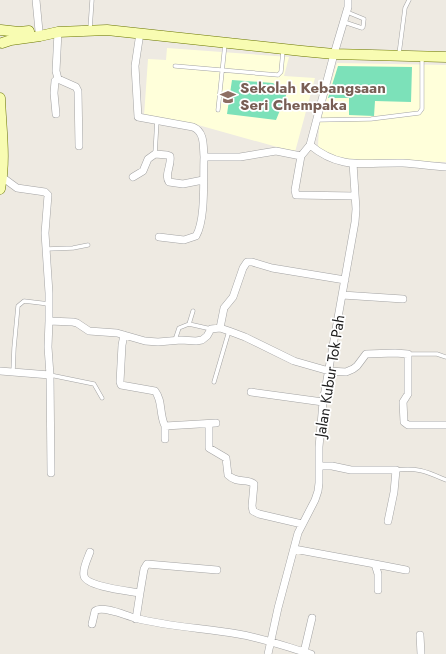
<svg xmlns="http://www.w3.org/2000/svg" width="446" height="654" font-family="Jost,sans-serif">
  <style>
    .education { fill: #ffffda }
    .pitch { fill: #7ce1b9 }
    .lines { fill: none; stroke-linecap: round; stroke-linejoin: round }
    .lane-casing { stroke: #a3a3a3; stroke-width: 4.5 }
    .street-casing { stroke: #a3a3a3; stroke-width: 8 }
    .secondary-casing { stroke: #6a7601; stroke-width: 11 }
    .lane { stroke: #fff; stroke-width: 3.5 }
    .street { stroke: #fff; stroke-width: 7 }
    .secondary { stroke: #f8fcb2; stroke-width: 10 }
    .labels { text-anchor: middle; stroke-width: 3.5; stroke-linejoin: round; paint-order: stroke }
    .education-label { font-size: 15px; font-weight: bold; fill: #785e54; stroke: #fff; text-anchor: start }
    .street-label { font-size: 15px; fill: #1c1c1c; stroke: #fff }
  </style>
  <rect width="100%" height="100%" fill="#eeeae2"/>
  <path class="education" d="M167 48 289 57 284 76 315 78 295 152 191 123 144 116 148 59 166 60Z
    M337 63 446 65V162L342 160 333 156 318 147 319 126Z"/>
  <path class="pitch" d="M338 66 412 67 411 102 375 101 374 116 349 115V98H328Z
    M232 80 273 83 287 93 276 120 227 114Z"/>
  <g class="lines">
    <defs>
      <path id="lane" d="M344 22 362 28 363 27 364 19 347 12
        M90 29 92 0
        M399 54 405 8 409 0
        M175 66 278 75 281 72 283 51
        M218 110 225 44
        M317 120 371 119 419 113 422 109V57
        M155 154 157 120
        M47 249 73 248 88 245
        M189 324 211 329
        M175 340 179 328 189 324 193 311
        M408 354H437L446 357
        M13 372 14 348 18 306 24 301 49 304
        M50 375 94 384 102 398
        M214 382 229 331
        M396 470C417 467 427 472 446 480"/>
      <path id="street" d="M36 0 39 31
        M58 32 56 71 58 79 76 87 78 91 79 146
        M140 33 135 66 138 117 193 127C205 132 203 146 204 157H240L276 151 301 156 310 145 334 54 348 7V0
        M56 114 54 93 55 81 58 79
        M310 145C341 171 366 162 403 163 417 164 432 166 446 167
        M301 156 295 190 296 195 355 196
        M2 177 17 188 45 192 48 195 45 233 49 293V321
        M133 177 143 171 148 159 155 154 167 155 170 156C172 165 164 175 169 182L183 184 203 180
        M159 237 184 240 196 236C206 219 203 178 204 157
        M342 295 403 299
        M220 328 224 308 233 297 243 268 247 262H252L272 268 345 280
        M124 335 122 345 120 382 121 385 155 391C163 401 159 414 165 426L216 423
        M0 371 50 375 48 347 49 321 73 322 77 323 89 331 117 333 145 341 158 342 181 340 196 341 202 340 207 336 211 329 220 328 229 331 245 337 294 361 329 371 346 372 353 369 357 366 366 354 395 353 408 354V394L403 402 404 422 408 425H446
        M50 375 51 473
        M251 392 323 402
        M209 424V448L226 458 228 475C237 484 247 478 254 484L252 506 253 511 259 514 302 524
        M165 439V426
        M319 466H332L351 470H396L394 492 388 521
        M294 549 375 564 378 574V590
        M90 552C88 558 82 569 84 576 87 587 130 591 140 593L136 619
        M375 564 406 570
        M140 593 144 569 147 564 217 570
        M92 624 95 611C103 605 126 616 135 618 169 627 204 628 238 634 263 638 287 647 311 654
        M420 635 421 654
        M304 652 312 618
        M268 654 278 608 298 533 315 500 318 491 319 483V447L323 402 355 222 356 209 353 163"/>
      <path id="secondary" d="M1 30 19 32 29 31
        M2 43 11 40 40 36 58 32 107 30 302 51 334 54 446 57
        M0 98C1 129 6 158 0 189"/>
    </defs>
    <use href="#lane" class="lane-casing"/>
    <use href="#street" class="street-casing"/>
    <use href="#secondary" class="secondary-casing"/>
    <use href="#lane" class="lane"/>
    <use href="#street" class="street"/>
    <use href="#secondary" class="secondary"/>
  </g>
  <defs>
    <symbol id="school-bare" viewBox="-9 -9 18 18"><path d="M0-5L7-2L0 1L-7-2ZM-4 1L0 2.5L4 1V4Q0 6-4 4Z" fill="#8d6e63" stroke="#fff" stroke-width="2.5" paint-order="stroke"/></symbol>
  </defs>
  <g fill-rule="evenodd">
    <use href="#school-bare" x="217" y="86" width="22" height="22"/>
  </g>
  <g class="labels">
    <g class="education-label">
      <text x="240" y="93">Sekolah Kebangsaan<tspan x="240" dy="17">Seri Chempaka</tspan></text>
    </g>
    <g class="street-label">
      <text transform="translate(330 376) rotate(-81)" y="5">Jalan Kubur Tok Pah</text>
    </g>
  </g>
</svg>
